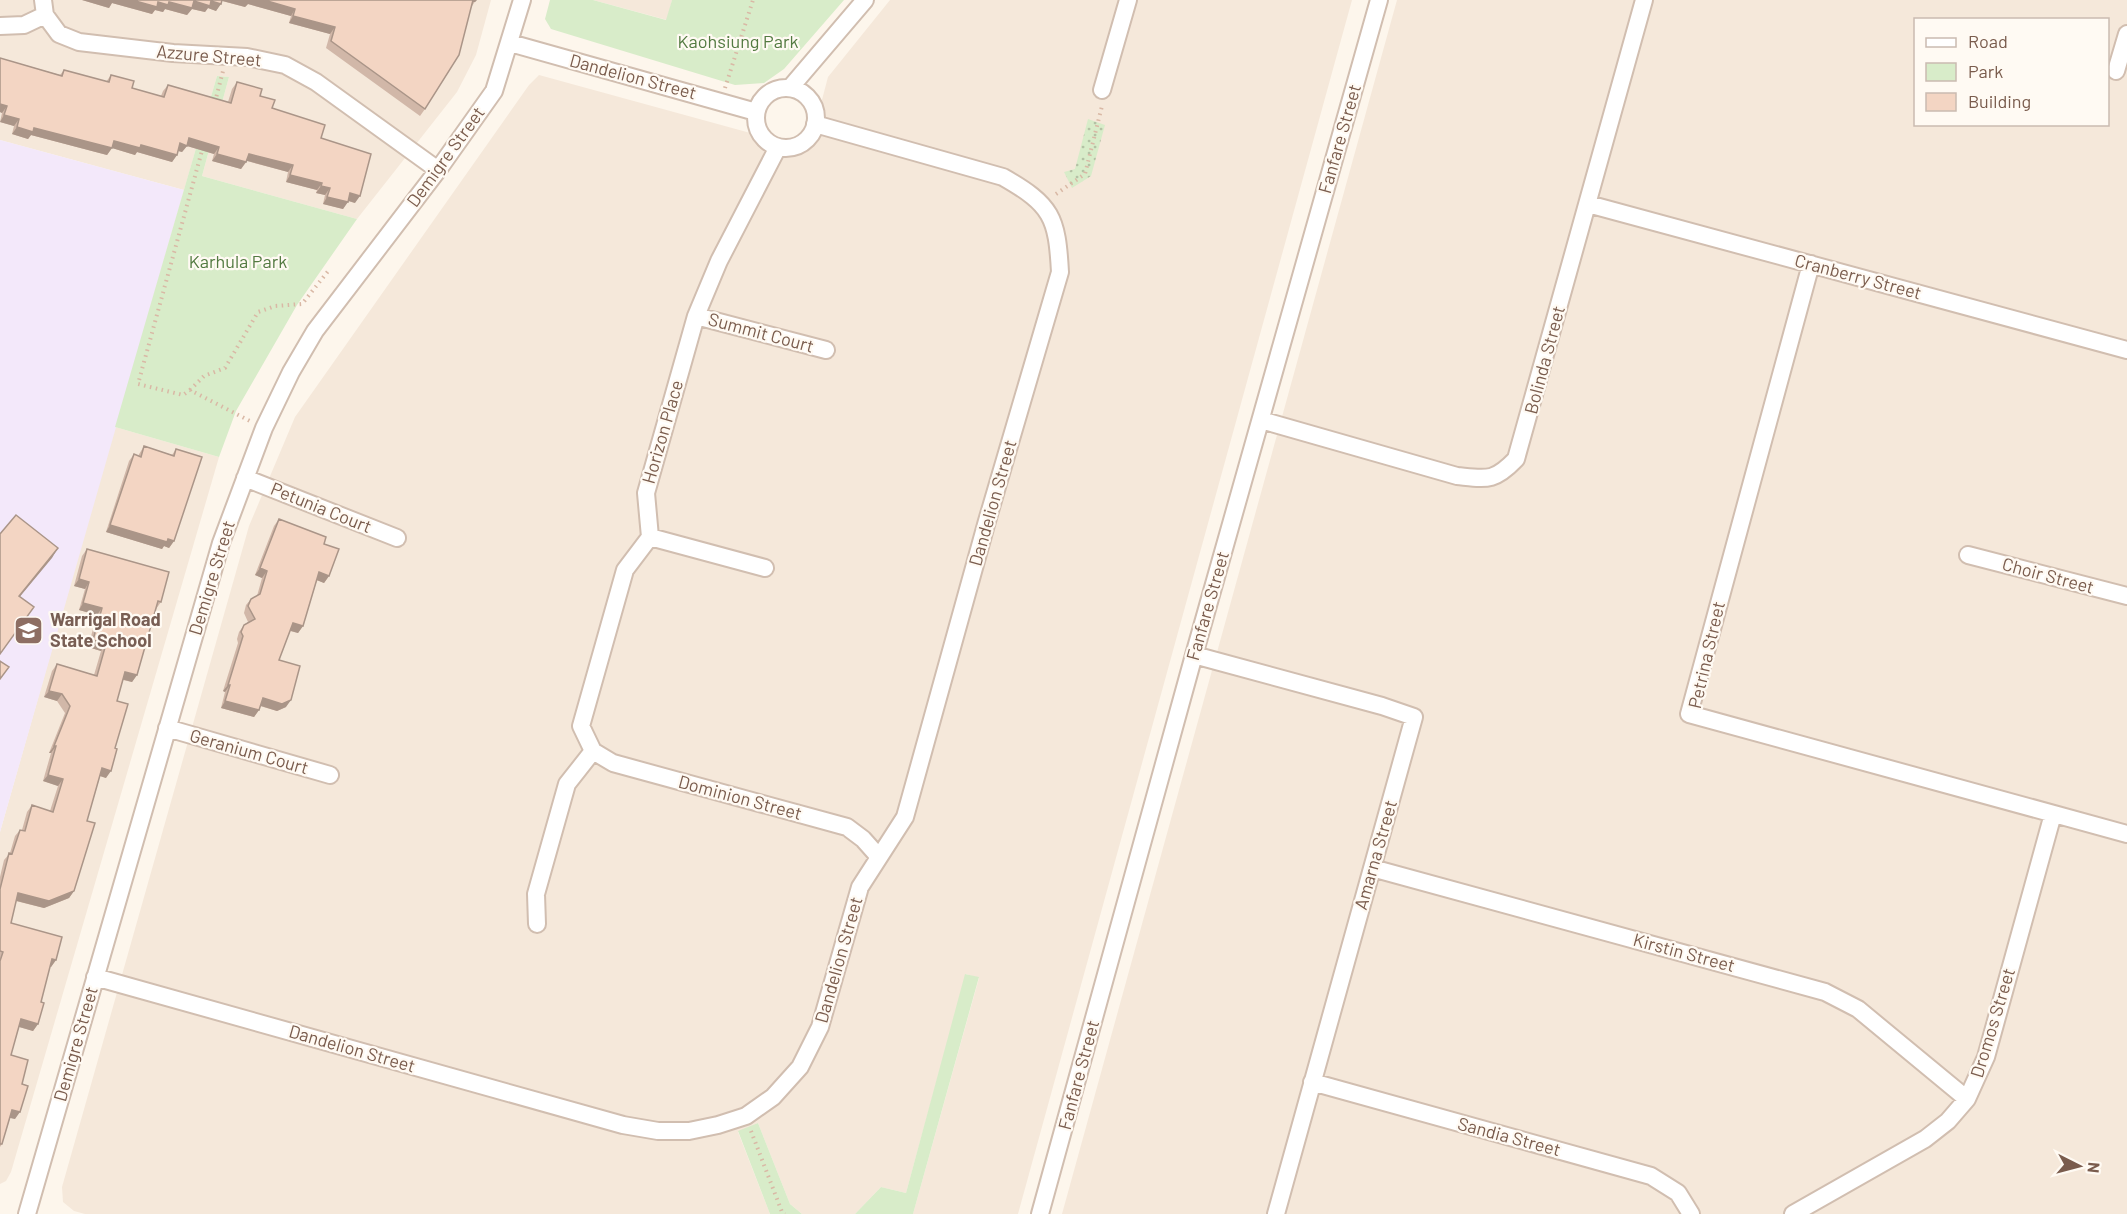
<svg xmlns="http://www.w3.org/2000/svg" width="2127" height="1214" font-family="Barlow,sans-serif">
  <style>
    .residential { fill: #f5e8da; fill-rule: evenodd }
    .education { fill: #f3e8fa }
    .grass { fill: url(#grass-dots) }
    .green { fill: #d8ecc9 }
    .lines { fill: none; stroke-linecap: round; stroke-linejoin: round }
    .street-casing { stroke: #d1beb0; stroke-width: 20 }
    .path { stroke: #d9b8a5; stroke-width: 4; stroke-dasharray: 1.5 4.5; stroke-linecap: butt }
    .street { stroke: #fff; stroke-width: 16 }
    .wall { fill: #d1b7a8 }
    .shaded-wall { fill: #aa9588 }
    .building { fill: #f3d5c3; stroke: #aa9588; stroke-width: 1.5 }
    .labels { text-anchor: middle; stroke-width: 4.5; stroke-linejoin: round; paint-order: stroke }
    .park-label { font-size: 18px; fill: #537a41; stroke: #fffaf3 }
    .street-label { font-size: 18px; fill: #7a5c4d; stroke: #fffaf3 }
    .education-label { font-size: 18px; font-weight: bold; fill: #785e54; stroke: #fffaf3; text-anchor: start }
  </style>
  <defs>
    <pattern id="grass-dots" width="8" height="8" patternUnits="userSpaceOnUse" patternTransform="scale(1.5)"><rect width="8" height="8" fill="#d8ecc9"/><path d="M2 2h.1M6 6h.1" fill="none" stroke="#b4c2a5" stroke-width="1.8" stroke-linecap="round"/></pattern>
  </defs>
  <rect width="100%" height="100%" fill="#fdf6ec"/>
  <path class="residential" d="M0 0H491L476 55 457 92 357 219 202 176 229 77 217 76 184 190 0 140Z
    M593 0H672L667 20Z
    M890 0H1352L1018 1214H913L979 978 966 974 906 1193 881 1187 855 1214H802L790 1204 758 1123 738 1132 770 1214H85L74 1211 63 1202 62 1187 249 526 295 417 529 85 539 75 809 149 828 77Z
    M1397 0H2127V1214H1062ZM1916 20H2108V124H1916Z
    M115 427 219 457 11 1172 6 1181 0 1184V832Z"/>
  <path class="education" d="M0 140 184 190 0 832Z"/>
  <path class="grass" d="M1088 119 1105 125 1091 176 1072 188 1064 172 1075 169Z"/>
  <path class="green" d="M550 0H593L666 20 672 0H844L784 69 764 83 735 85 551 29 545 19Z
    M217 76 229 77 202 176 357 219 297 305 236 411 219 457 115 427Z
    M965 974 979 977 913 1214H855L881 1187 906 1193Z
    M758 1123 790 1204 802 1214H770L738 1131Z"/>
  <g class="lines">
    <defs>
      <path id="street" d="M43 0 45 15 59 34 79 42 173 53 247 57 285 65 316 82 438 170
        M0 26 24 25 45 15
        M510 43 756 112
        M2116 71 2127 34
        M790 88 865 0
        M756 118a30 30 0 1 1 60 0a30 30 0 1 1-60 0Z
        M1102 90 1128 0
        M1588 204 2127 350
        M1811 264 1689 714 2127 834
        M696 316 826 350
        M1261 420 1457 476C1487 479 1494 482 1516 459L1644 0
        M245 478 397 538
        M650 537 765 568
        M1968 555 2127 596
        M1194 655 1382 706 1414 717 1276 1214
        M167 728 330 775
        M593 751 581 726 625 570 650 537 646 493 696 316 719 261 778 147
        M593 751 613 763 847 827 863 839 879 857
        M1372 868 1825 992 1858 1009 1967 1099
        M537 924 536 894 567 784 593 751
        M95 977 623 1125 658 1131H689L718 1125 746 1116 773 1097 800 1067 820 1027 860 887 905 817 987 521 1060 272C1057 217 1052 205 1003 177L815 124
        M1312 1082 1651 1176 1678 1193 1691 1214
        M27 1214 221 543 264 428 291 372 315 331 438 170 494 91 522 0
        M1040 1214 1194 655 1379 0
        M1793 1214 1925 1139 1948 1121 1967 1099 1986 1057 2053 814"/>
    </defs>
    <use href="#street" class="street-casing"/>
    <path class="path" d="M725 88 753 0
      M215 102 223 71
      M203 147 138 384 183 395 190 390 250 421
      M1056 194 1085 174 1102 106
      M190 390 204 376 225 368 258 312 275 306 302 304 329 270
      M751 1131 782 1212 785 1214"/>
    <use href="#street" class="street"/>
  </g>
  <path class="wall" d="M82 0H476L472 6 425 109 420 116 326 48 330 34 289 23 291 16 248 4 245 7 222 1 216 11 208 8 205 12 192 9 187 15 165 9 163 12 155 10 152 14 112 3 109 8Z
    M0 58 60 75 64 70 106 82 111 75 132 88 161 96 163 91 168 85 228 102 232 89 237 82 260 96 272 108 321 138 355 203 348 201 343 209 323 204 325 195 316 193 317 190 286 182 288 172 247 161 241 169 212 161 214 154 187 146 182 152 178 151 177 155 172 162 137 152 135 155 112 148 107 155 31 135 28 139 12 134 14 126 0 122 2 113 0 112Z
    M144 446 172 455 176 449 174 541 169 548 164 546 162 549 106 532 129 461 134 454 138 456Z
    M279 519 324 544 329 576 324 583 317 580 303 626 298 633 290 631 279 660 286 707 277 711 260 706 259 710 254 717 221 708 225 692 223 691 238 643 237 639 239 632 244 625 248 622 244 613 246 605 251 599 257 596 262 578 255 575 274 526Z
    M87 549 161 602 156 609 137 675 132 682 123 680 117 701 106 778 100 776 87 821 74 891 69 898 44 908 16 901 11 923 56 960 51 967H50L41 1002 38 1024 33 1031 19 1027 11 1055 22 1084 15 1119 10 1118 2 1144 0 1147V877L4 860 10 853 15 836 20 830H22L27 812 32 805 50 811 58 786 43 781 51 753H49L65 713 57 701 44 697 52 671 57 664 94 675 101 651 88 647 97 615 79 610 85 589 74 586 82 556Z"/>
  <path class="shaded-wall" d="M82 0H132L158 2 211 1 221 4 216 11 208 8 205 12 192 9 187 15 165 9 163 12 155 10 152 14 112 3 109 8Z
    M219 0H264L295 9 291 16 248 4 245 7Z
    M293 16 335 27 330 34 289 23Z
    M0 104 7 106 2 113 0 112Z
    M4 115 19 119 14 126 0 122Z
    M17 127 34 128 141 145 177 155 172 162 137 152 135 155 112 148 107 155 31 135 28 139 12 134Z
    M189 138 219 147 214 154 187 146 182 152 175 150 180 143Z
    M217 154 246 162 241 169 212 161Z
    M249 154 293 165 288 172 244 160Z
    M290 175 322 183 317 190 286 182Z
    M321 186 330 188 325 195 316 193Z
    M350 193 360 196 355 203 346 200Z
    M327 197 348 202 343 209 323 204Z
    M110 525 168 539 174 541 169 548 164 546 162 549 106 532Z
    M58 548 52 558 13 605 19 596Z
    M260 568 267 571 262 578 255 575Z
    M319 572 329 576 324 583 314 579Z
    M79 579 89 582 85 589 74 586Z
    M83 603 102 608 97 615 79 610Z
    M293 623 303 626 298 633 288 630Z
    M93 640 106 644 101 651 88 647Z
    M125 672 137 675 132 682 121 679Z
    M228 685H230L225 692 223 691Z
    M49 691 62 694 57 701 44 697Z
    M263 698 291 700 286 707 277 711 258 705Z
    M225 701 259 710 254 717 221 708Z
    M54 746H56L51 753H49Z
    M102 768 111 771 106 778 97 775Z
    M48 775 63 779 58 786 43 781Z
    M74 891 69 898 44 908 13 900 18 893Z
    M52 959 56 960 51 967 48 966Z
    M21 1019 38 1024 33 1031 16 1026Z
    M12 1110 20 1112 15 1119 7 1117Z"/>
  <path class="building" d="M132 0H222L221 4 211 1 210 6 194 1 192 8 169 2 168 5 158 2 157 7Z
    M264 0H476L475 1 473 0 459 55 425 109 331 41 335 27 293 16 295 9Z
    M0 58 62 76 64 70 109 82 111 75 134 81 132 88 164 97 168 85 231 103 237 82 262 89 260 96 275 100 272 108 325 125 321 138 371 154 360 196 350 193 348 202 327 197 330 188 321 186 322 183 290 175 293 165 249 154 246 162 217 154 219 147 189 138 187 146 180 143 177 155 141 145 140 148 114 141 112 148 34 128 33 132 17 127 19 119 4 115 7 106 0 104Z
    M144 446 174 456 176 449 202 457 174 541 168 539 167 542 110 525 134 454 141 457Z
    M16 515 58 548 19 596 34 607 0 654V534Z
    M279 519 326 537 324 544 339 549 329 576 319 572 303 626 293 623 279 660 300 666 291 700 282 704 263 698 259 710 225 701 230 685H228L243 636 241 632 244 625 255 619 248 606 251 599 260 594 267 571 260 568Z
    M87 549 169 572 161 602 158 601 137 675 125 672 117 701 128 704 115 748 117 749 111 771 102 768 87 821 95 823 74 891 49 901 18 893 11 923 62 937 56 960 52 959 41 1002 44 1003 38 1024 21 1019 11 1055 28 1060 22 1084 28 1086 20 1112 12 1110 2 1144H0V961L3 952 0 951V889L9 853 12 854 20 830 25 831 32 805 53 812 63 779 48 775 56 746H54L70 706 62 694 49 691 57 664 97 676 106 644 93 640 102 608 83 603 89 582 79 579Z
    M0 661 9 667 0 679Z"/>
  <defs>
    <symbol id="school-square" viewBox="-11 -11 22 22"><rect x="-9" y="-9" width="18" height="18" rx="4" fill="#8d6e63" stroke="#fffaf3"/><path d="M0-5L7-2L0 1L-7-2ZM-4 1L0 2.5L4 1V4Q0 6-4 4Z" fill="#fff"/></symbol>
  </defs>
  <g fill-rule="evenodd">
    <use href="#school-square" x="12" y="614" width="33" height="33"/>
  </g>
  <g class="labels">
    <g class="park-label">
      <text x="738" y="48">Kaohsiung Park</text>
      <text x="238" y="268">Karhula Park</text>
    </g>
    <g class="street-label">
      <text transform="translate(209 56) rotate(5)" y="6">Azzure Street</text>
      <text transform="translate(633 77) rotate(15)" y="6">Dandelion Street</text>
      <text transform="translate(1340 139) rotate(-74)" y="6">Fanfare Street</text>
      <text transform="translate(446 157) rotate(-54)" y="6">Demigre Street</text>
      <text transform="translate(1858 277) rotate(15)" y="6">Cranberry Street</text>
      <text transform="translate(761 333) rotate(15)" y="6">Summit Court</text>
      <text transform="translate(1545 360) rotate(-75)" y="6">Bolinda Street</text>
      <text transform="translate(663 432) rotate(-74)" y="6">Horizon Place</text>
      <text transform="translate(993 503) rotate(-74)" y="6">Dandelion Street</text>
      <text transform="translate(321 508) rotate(22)" y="6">Petunia Court</text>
      <text transform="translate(2048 576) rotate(15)" y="6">Choir Street</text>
      <text transform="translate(212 578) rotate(-73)" y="6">Demigre Street</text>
      <text transform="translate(1208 606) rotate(-74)" y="6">Fanfare Street</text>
      <text transform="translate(1707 655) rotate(-77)" y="6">Petrina Street</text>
      <text transform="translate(249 752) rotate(16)" y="6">Geranium Court</text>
      <text transform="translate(740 798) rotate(15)" y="6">Dominion Street</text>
      <text transform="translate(1376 855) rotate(-74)" y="6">Amarna Street</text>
      <text transform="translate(1684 953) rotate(15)" y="6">Kirstin Street</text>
      <text transform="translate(839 960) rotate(-74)" y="6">Dandelion Street</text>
      <text transform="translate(1993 1023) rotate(-73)" y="6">Dromos Street</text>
      <text transform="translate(76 1044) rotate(-74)" y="6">Demigre Street</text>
      <text transform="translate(352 1049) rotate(16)" y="6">Dandelion Street</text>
      <text transform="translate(1079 1075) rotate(-75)" y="6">Fanfare Street</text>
      <text transform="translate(1509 1137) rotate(15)" y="6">Sandia Street</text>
    </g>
    <g class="education-label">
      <text x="50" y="626">Warrigal Road<tspan x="50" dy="21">State School</tspan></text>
    </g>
  </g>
  <rect x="1914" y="18" width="195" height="108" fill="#fffaf3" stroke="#cabbb1" stroke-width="1.5"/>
  <rect x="1926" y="38" width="30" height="9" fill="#ffffff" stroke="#cabbb1" stroke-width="1.5"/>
  <text x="1968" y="48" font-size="18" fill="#7a5c4d">Road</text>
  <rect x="1926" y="63" width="30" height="18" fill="#d8ecc9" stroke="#cabbb1" stroke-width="1.5"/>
  <text x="1968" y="78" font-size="18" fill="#7a5c4d">Park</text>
  <rect x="1926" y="93" width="30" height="18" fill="#f3d5c3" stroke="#cabbb1" stroke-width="1.5"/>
  <text x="1968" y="108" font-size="18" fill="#7a5c4d">Building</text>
  <g transform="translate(2079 1166) rotate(96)" stroke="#fffaf3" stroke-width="4.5" paint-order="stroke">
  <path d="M0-4.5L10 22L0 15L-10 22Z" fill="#7a5c4d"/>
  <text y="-9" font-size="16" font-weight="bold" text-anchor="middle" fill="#7a5c4d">N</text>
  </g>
</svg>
